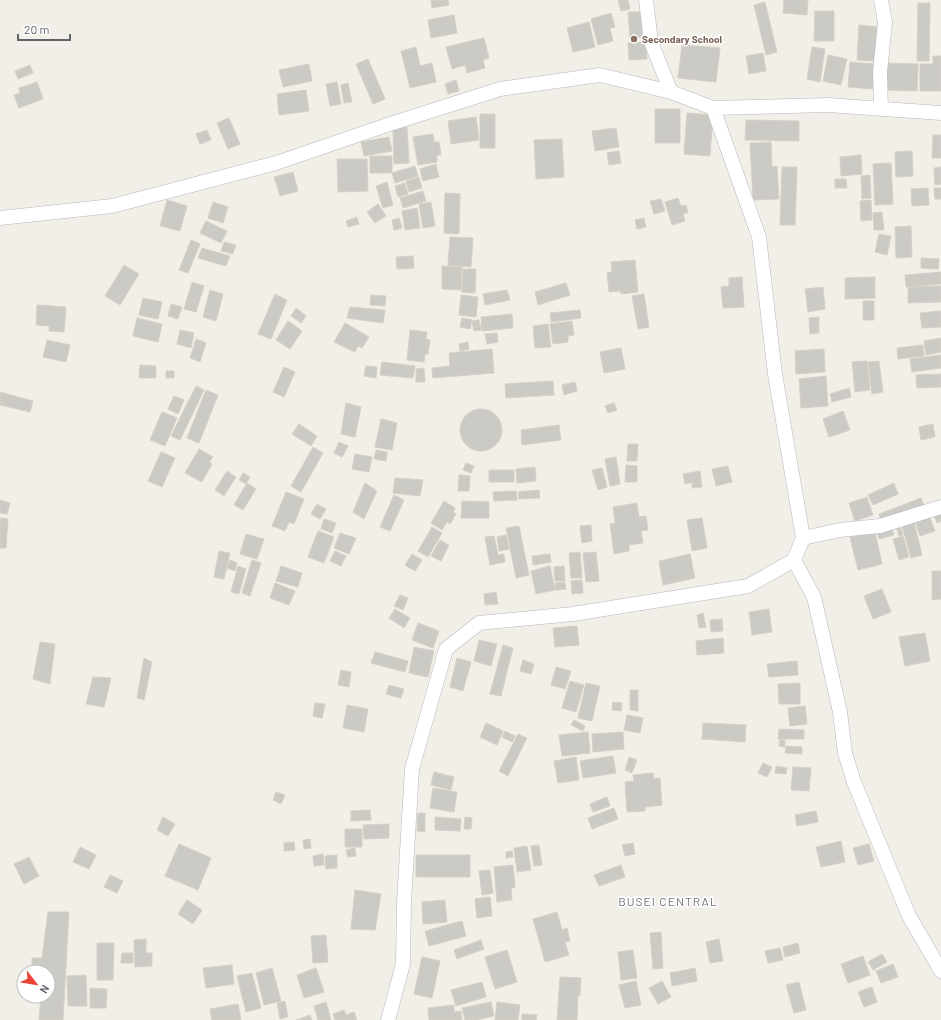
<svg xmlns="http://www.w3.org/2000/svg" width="941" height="1020" font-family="Barlow,sans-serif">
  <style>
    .building { fill: #cccac5; stroke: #d6d1c6 }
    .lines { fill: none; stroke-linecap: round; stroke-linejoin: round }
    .minor-casing { stroke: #b5b8bc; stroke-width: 15 }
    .minor { stroke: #fff; stroke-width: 14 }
    .education-dot { fill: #8d6e63; stroke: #fff; stroke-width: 1.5 }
    .labels { text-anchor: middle; stroke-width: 3; stroke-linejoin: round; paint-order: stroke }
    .education-label { font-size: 10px; font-weight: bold; fill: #785e54; stroke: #fff; text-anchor: start }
    .quarter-label { font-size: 12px; letter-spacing: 1px; fill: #70757a; stroke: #fff }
  </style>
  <rect width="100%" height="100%" fill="#f1efe8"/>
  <path class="building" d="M431 0H448L449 5 432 8Z
    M618 0H628L630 9 621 11Z
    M784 0H808L807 15 783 13Z
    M765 2 777 52 766 55 754 5Z
    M918 3H930L929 61H917Z
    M815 11H834V41H814Z
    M628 12H641L642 37 630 38Z
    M611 13 615 27 610 28 613 41 598 45 591 19Z
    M454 15 457 33 431 38 428 20Z
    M589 22 595 47 573 52 567 28Z
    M859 25 877 27 875 61 857 60Z
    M484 38 489 58 483 60 485 68 467 73 465 65 452 69 446 47Z
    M646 42 647 59 629 60 628 43Z
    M682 45 720 48 716 82 678 78Z
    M416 47 420 66 432 63 436 82 410 88 401 51Z
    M812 47 825 49 820 82 807 79Z
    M763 53 766 71 749 74 746 56Z
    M828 55 847 59 841 85 823 81Z
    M933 56H941V91H920V64H933Z
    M368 59 385 99 373 104 356 64Z
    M850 62 875 64 873 89 848 87Z
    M885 63 918 64 917 91 884 90Z
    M309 64 312 81 283 87 279 70Z
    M30 65 33 73 18 79 15 71Z
    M456 80 459 91 448 94 445 84Z
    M37 82 43 99 19 108 14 95 20 93 19 88Z
    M337 82 341 104 330 106 326 84Z
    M348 83 352 102 344 103 341 85Z
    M306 90 309 111 279 115 277 94Z
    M655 109H680V143H655Z
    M687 113 713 115 710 156 684 154Z
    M480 114H495V148H480Z
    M476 117 479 140 451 144 448 121Z
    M229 118 240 144 228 149 217 123Z
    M746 120 799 121V141L745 140Z
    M407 127 409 163 394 164 393 128Z
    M616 128 619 147 595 151 592 131Z
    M207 130 211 140 200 144 196 134Z
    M433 134 434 142H439L441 155H437V162L418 165 413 137Z
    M933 135H941V158H932Z
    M389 137 392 151 364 156 361 142Z
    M562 139 564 177 536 179 534 140Z
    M771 142 772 167 777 166 779 199 753 200 750 143Z
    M619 151 621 163 609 165 607 153Z
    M912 151 913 176 896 177 895 152Z
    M861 155 862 174 841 176 840 157Z
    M370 156H392V173H370Z
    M337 159H367L368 191 338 192Z
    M891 163 893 204 875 205 873 164Z
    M436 164 439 177 423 181 420 169Z
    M415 166 418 176 395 183 392 173Z
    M782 167H797L795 225H780Z
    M941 167V184L935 185 934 168Z
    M293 172 298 191 280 196 274 177Z
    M870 175 871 198 862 199 861 176Z
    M419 177 422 188 409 192 406 181Z
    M835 179H846L847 188H835Z
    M387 182 393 205 383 208 376 186Z
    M405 183 408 194 398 197 395 186Z
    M928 188 929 205 912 206 911 189Z
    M934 188H941V199H935Z
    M423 191 426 201 403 208 400 198Z
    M445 193 460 194 459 234 444 233Z
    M678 198 681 206 686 205 688 212 683 214 685 221 672 225 665 202Z
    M661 199 665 211 654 214 650 201Z
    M167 200 187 206 180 231 160 226Z
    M871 200 872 220 861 221 860 201Z
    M213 202 228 207 223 223 208 218Z
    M431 202 435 226 423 228 419 204Z
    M378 204 386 216 375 223 367 212Z
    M417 208 420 228 405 230 402 211Z
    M882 212 884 230H874L873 213Z
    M357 217 359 224 348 227 346 221Z
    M399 218 402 228 394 230 392 220Z
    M644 218 646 227 637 229 635 220Z
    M206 221 227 231 221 243 200 233Z
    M911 226 912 257 896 258 895 227Z
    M879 234 891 236 887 255 875 252Z
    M450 237 473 238 471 267 448 265Z
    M191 240 200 244 188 273 179 270Z
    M224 242 236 245 233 254 221 251Z
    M202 248 230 256 226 266 198 258Z
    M413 256 414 268 397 269 396 257Z
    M921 258 939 259 938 269 921 268Z
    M635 260 638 292 621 294 620 291 609 292 607 273 612 272 611 262Z
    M124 265 139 274 120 305 105 296Z
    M442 266 462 267 461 290 442 289Z
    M463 269H476L475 293 462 292Z
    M941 272V284L906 287 905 275Z
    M742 277 744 307 723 308 721 287 729 286V278Z
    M875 277V298L845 299V278Z
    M192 282 204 286 196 312 184 309Z
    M566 283 570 295 538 305 535 292Z
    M941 286V302L908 303V287Z
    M823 287 825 309 808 312 805 289Z
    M210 290 223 294 216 321 203 317Z
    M507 290 510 300 485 305 483 294Z
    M275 294 287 300 271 339 258 334Z
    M644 294 649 327 638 329 632 296Z
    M371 295 386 296 385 306 370 305Z
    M461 295 478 297 476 317 459 315Z
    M143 298 162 302 158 319 139 315Z
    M863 301H874V320H863Z
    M171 304 182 307 178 319 168 316Z
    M37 305 66 307 64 332 49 331V326L36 325Z
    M350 307 385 310 383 323 347 318Z
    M296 308 306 316 301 323 291 316Z
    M580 310 581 318 551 322 550 313Z
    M941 311V327L922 328 920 313Z
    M512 314 513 328 482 331 481 317Z
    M819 317V333L810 334 809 318Z
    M137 318 162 324 158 342 133 336Z
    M462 318 472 320 470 329 460 327Z
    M479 320 481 330 474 331 472 321Z
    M288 321 302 331 290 349 276 340Z
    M572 321 574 335 568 336V342L553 344 550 324Z
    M345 323 369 337 362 348 358 346 355 352 334 342Z
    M548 324 551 347 535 348 533 326Z
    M180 330 194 333 191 348 177 344Z
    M410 330 427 332 426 339 430 340 428 354H425L424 362 407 360Z
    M497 333 498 342 487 344 485 334Z
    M941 338V352L926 355 924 341Z
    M196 339 206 343 200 362 190 358Z
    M47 340 70 345 66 362 43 357Z
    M468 342 469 349 460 351 459 344Z
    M923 345 924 356 898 359 897 348Z
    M621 348 625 369 604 373 600 352Z
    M492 349 494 373 433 378 432 368 450 366 449 353Z
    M824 349 825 372 796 374 795 351Z
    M941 355V368L912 372 910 359Z
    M867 361 870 390 855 392 852 362Z
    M879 361 883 392 872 394 868 362Z
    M382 362 415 366 413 378 380 375Z
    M140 365 156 366V378H139Z
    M366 366 377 367 376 378 364 376Z
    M284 367 295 372 284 397 273 392Z
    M424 368 425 382H416V369Z
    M166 371H174V378H166Z
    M941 374V387L917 388 916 375Z
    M826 376 828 406 801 408 799 379Z
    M553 381 554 395 506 398 505 384Z
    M575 382 577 391 564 395 562 385Z
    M196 386 204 390 180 440 171 436Z
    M849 388 851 397 832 402 830 394Z
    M206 390 218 395 199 443 187 438Z
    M0 392 33 401 30 412 0 405Z
    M174 396 184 400 178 414 168 409Z
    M346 403 361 407 355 437 341 434Z
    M614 403 617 410 608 413 605 406Z
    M460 430a21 21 0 1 1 42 0a21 21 0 1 1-42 0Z
    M843 411 850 430 829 437 823 419Z
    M162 412 177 418 165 446 150 440Z
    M381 419 397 423 392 450 375 447Z
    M299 424 317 436 311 446 292 434Z
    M933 424 935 437 921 440 919 427Z
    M559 425 561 440 522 445 521 430Z
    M339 442 348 446 342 457 334 453Z
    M628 444H638L637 461H627Z
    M313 447 323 453 301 492 291 486Z
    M199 449 213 457 209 462 212 464 202 482 185 473Z
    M376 450 387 452 386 461 374 459Z
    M161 452 175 458 162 487 148 481Z
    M355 454 372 457 369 472 352 469Z
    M616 457 620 484 610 486 605 459Z
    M466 463 474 466 471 473 463 470Z
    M626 465 637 466V482H625Z
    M728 466 732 482 716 486 712 469Z
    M535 467 536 481 517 483 516 469Z
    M602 468 607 487 598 490 592 470Z
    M489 470H514V482H489Z
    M227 471 236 477 224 496 215 490Z
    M700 471 702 487 692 488V482L685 484 683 474Z
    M243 473 250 477 246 484 239 480Z
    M459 475 470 476 469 491H458Z
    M395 478 423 480 420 496 393 493Z
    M247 483 256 489 243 510 234 505Z
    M365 483 377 491 364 519 353 512Z
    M894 483 898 494 873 505 868 495Z
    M539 490 540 498 519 499 518 492Z
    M516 491 517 500 494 501 493 492Z
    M286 492 304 499 294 524 289 522 285 531 272 526Z
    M394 495 404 500 390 531 380 527Z
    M867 497 873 515 855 521 849 503Z
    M921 498 925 508 882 524 879 514Z
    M0 500 10 503 7 514 0 513Z
    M444 501 455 508 453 512 456 514 450 524 447 522 442 530 431 523Z
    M462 501 489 502V518H461Z
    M637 503 639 517 646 516 648 530 641 531 643 543 629 545V551L614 554 610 524 615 523 613 507Z
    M317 504 326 509 320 519 311 514Z
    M941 512V521L937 523 934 515Z
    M928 513 935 531 920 536 914 518Z
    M0 518 8 519 6 548H0Z
    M702 518 707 548 692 551 687 520Z
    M913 518 922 555 911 558 901 522Z
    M324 519 336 523 332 533 321 529Z
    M890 523 894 535 879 539 876 528Z
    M591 525 592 541 582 543 580 526Z
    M519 526 529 575 516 578 506 528Z
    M432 527 442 533 428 557 418 551Z
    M901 528 903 535 899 536 897 529Z
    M318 531 334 537 324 563 308 557Z
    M875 532 882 564 858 570 850 537Z
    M340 533 356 538 349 554 334 548Z
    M246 534 264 539 257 559 240 554Z
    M506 535 509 549 499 551 497 537Z
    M494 536 498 555 504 554 505 562 490 565 485 537Z
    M903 536 909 557 899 560 893 539Z
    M440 540 449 545 441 561 431 556Z
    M219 551 230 553 224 579 214 577Z
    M335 551 346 556 341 566 330 561Z
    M580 552 582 578H571L569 553Z
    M596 552 599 581 586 582 583 553Z
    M412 554 422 560 415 571 405 565Z
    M550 554 551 562 533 565 532 556Z
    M690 554 695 578 663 585 659 561Z
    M230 560 237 563 235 571 227 568Z
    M252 560 261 563 250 596 242 593Z
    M238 566 246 569 239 594 231 592Z
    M281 566 302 573 298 587 276 581Z
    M550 566 555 590 536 594 531 571Z
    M564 566 565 581H555L554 567Z
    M932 571H941V599L932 600Z
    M582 580 583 593 572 594 571 581Z
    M565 582 566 589 556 590 555 583Z
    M275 583 295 591 289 605 270 598Z
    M882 589 891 612 873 619 864 596Z
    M496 592 498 604 485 605 484 594Z
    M400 595 408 598 403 610 394 606Z
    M395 609 410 618 404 628 389 618Z
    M769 609 772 632 752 635 749 612Z
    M703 613 706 627 699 628 697 615Z
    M722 619 723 631 711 632 710 620Z
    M418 623 439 631 433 648 412 640Z
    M577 626 579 645 555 647 553 628Z
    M925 633 930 661 905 666 899 637Z
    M723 638 724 653 697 655 696 641Z
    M479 640 497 644 491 666 474 661Z
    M40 642 55 644 50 684 33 679Z
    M503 645 513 648 501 696 490 694Z
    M414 647 434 651 428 677 409 673Z
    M375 652 408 661 405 672 371 663Z
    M144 658 152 662 144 700 137 698Z
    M457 658 471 662 463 691 450 687Z
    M523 660 534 664 531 674 520 671Z
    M797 661 798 675 769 677 767 664Z
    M556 667 571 671 565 689 551 685Z
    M341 670 351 672 349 687 338 685Z
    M93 677 111 678 104 707 86 704Z
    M570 681 584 685 576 712 562 708Z
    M586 683 600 686 592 721 578 718Z
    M800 683V704H779L778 684Z
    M389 685 404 689 401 698 386 694Z
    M630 690H638V711L630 710Z
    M613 702 622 703 621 711 612 710Z
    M315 703 325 704 322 718 313 716Z
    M347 705 368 709 364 732 343 728Z
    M805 706 807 724 790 726 788 708Z
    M627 715 643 718 640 733 624 730Z
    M574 720 585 726 583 731 571 725Z
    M486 723 503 731 497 745 480 737Z
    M703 723 746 725 745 742 702 739Z
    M779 729 804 730V739H778Z
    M505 731 515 736 512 742 502 737Z
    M588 732 590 753 562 756 559 735Z
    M623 732 624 749 593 752 592 734Z
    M518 734 527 738 508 776 499 771Z
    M780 740H785V747L779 746Z
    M786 746 802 747V754L785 753Z
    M613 756 616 773 583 778 580 761Z
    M576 757 579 780 558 783 554 761Z
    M629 757 637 760 632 773 625 770Z
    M763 763 772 767 767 777 758 773Z
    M776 766 787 768 786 774 775 773Z
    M793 767 811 768 809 791 791 790Z
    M434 772 454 777 451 790 431 785Z
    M653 773 654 779 660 778 662 805 645 807V811L627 812 625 782 634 781 633 775Z
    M433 788 457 792 454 812 430 808Z
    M276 792 285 795 281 804 273 800Z
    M607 797 610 806 593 812 590 804Z
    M614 808 618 819 592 829 588 818Z
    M370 810 371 820 351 821V811Z
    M816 811 818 822 797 826 795 815Z
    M418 813H425V832L417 831Z
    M163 817 175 824 168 836 157 830Z
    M435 817 461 819 460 831 435 830Z
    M465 817 472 818 471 829H464Z
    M389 824V838L364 839 363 825Z
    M345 829H362V847H345Z
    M310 839 311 848 304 849 303 840Z
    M841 841 845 862 821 867 816 847Z
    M294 842 295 850 284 851V843Z
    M633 843 635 854 625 856 622 845Z
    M179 844 211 858 198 890 165 876Z
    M869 844 874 861 858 865 853 848Z
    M539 845 542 865 534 866 531 846Z
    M527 846 531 870 517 872 514 848Z
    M80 847 96 855 89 869 73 862Z
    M355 848 356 856 348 857 346 850Z
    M512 851 513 857 506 858V852Z
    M323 854 324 865 314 866 313 856Z
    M337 855V868L326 869 325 856Z
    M416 855H470V877H416Z
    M29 857 39 876 24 884 14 864Z
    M513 865 515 887 511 888 512 900 497 902 494 867Z
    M621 865 625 877 599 886 594 875Z
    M490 870 493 893 482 895 479 871Z
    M110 875 123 881 117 893 104 887Z
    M355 890 381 894 375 930 351 929Z
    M490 897 492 916 477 918 475 899Z
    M187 900 202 910 193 924 178 914Z
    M445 900 447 922 423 924 422 902Z
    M48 912H69L63 1020H39L41 996H48V972H32V958H42Z
    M557 912 562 930 567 928 570 941 565 942 569 955 545 962 533 919Z
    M462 921 466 936 429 946 425 931Z
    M661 932 663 968 653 969 650 933Z
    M326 935 328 962 313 963 311 936Z
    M146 939V953H152V966L135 967 134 940Z
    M719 939 723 961 710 963 706 942Z
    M481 940 484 949 457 959 454 950Z
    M97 943H114L113 980H97Z
    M798 943 800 953 785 957 783 947Z
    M780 948 783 960 768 963 765 951Z
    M507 950 517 982 495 989 485 957Z
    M633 950 637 978 621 980 618 952Z
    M122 953H133V963H121Z
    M882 954 887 962 873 970 868 962Z
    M863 956 870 975 848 983 841 964Z
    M422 957 440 961 432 998 414 994Z
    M893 964 898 977 881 983 876 971Z
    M232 965 234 984 206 988 203 968Z
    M272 968 281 1001 264 1005 256 973Z
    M316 968 324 992 304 998 297 975Z
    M695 968 697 981 672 986 670 973Z
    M252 973 261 1008 246 1012 237 976Z
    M86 975 87 1006H68L67 976Z
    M560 977 581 978 580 996 578 995 577 1020H557Z
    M636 981 641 1005 625 1008 619 985Z
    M662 981 671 997 658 1004 649 988Z
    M482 982 486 997 456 1006 451 990Z
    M799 982 806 1010 794 1013 786 985Z
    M872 987 877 1002 864 1007 858 992Z
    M90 988 107 989 106 1008H90Z
    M285 1001 288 1017 280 1019 277 1003Z
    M326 1002 331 1020H318L314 1006Z
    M491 1002 494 1016 476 1020H465L462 1008Z
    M497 1002 520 1005 518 1020H495Z
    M238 1004 241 1020H212L210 1009Z
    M454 1005V1012L461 1011 462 1020H429L428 1008Z
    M344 1010 346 1015 354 1012 357 1020H335L333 1014Z
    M522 1014 537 1015 536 1020H522Z
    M310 1015 312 1020H296Z"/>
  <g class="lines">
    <defs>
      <path id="minor" d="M646 0 651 42 671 92
        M713 108 759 237 775 374 803 538 794 560 814 597 840 712 845 753 854 782 909 916 941 971
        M881 109 880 72 885 22 881 0
        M0 218 112 206 276 163 390 124 500 89 600 75 671 92 713 108 828 105 941 113
        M803 538 840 530 880 526 941 507
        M388 1020 403 964 404 902 412 769 446 649 479 623 573 614 748 586 794 560"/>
    </defs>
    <use href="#minor" class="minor-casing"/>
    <use href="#minor" class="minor"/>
  </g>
  <circle class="education-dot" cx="634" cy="39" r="4"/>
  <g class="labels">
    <g class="education-label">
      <text x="642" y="43">Secondary School</text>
    </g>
    <g class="quarter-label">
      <text x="668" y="906">BUSEI CENTRAL</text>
    </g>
  </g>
  <g transform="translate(36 984) rotate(121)"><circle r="19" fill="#ffffff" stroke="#bfc1c3"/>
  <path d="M0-3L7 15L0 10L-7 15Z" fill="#ea4335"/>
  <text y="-6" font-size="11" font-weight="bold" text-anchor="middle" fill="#5f6368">N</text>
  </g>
  <path d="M18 34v6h52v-6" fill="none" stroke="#5f6368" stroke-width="2"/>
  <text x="24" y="34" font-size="12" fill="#5f6368" stroke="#ffffff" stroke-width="3" paint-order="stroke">20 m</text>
</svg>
